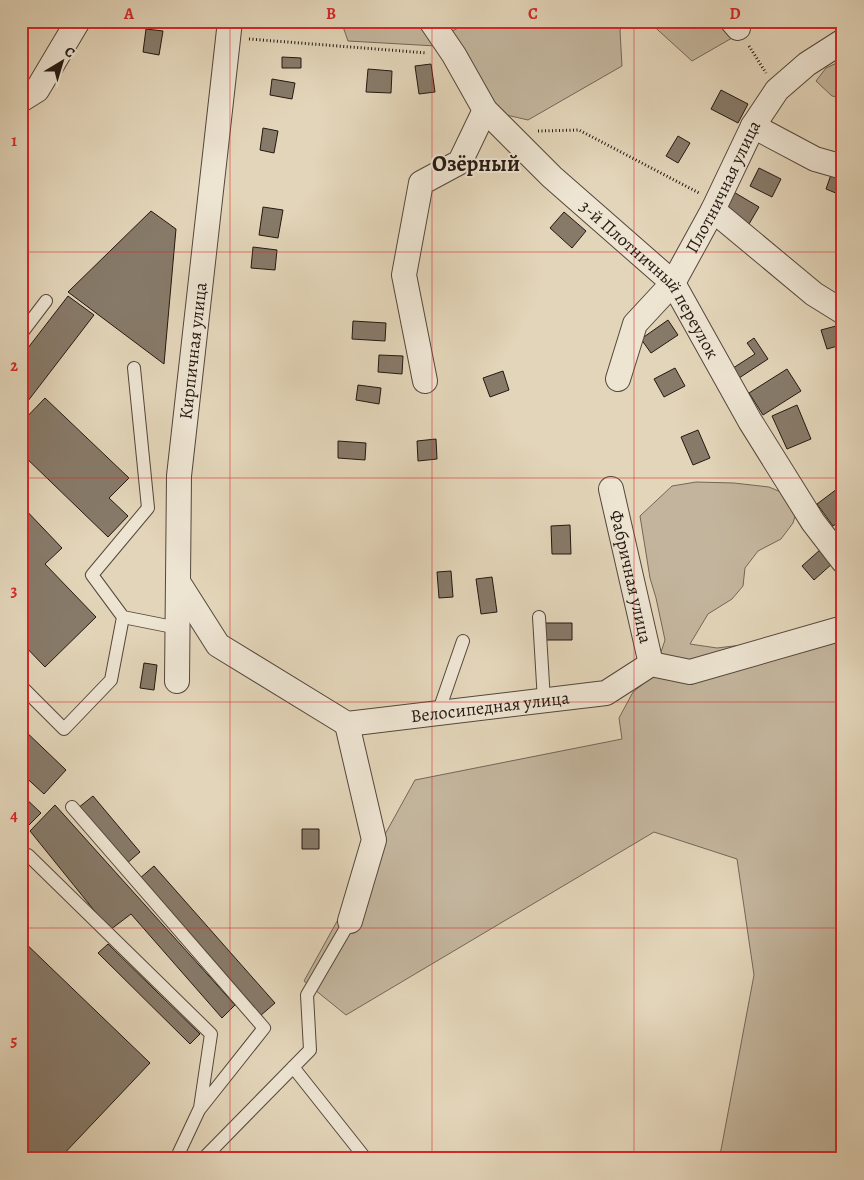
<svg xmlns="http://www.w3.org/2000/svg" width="864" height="1180" font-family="Alegreya,serif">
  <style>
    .green { fill: #c3b59d; stroke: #746658 }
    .building { fill: #877a69; stroke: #241812 }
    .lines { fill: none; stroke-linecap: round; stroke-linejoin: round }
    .service-casing { stroke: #54473c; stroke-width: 14 }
    .minor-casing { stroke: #54473c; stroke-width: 26 }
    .path { stroke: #241812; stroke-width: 3; stroke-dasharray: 1 2.5; stroke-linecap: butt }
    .service { stroke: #ede4d2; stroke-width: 12 }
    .minor { stroke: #ede4d2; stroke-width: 24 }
    .grid { fill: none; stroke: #d62828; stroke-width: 1; stroke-opacity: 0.55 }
    .labels { text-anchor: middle; stroke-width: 4; stroke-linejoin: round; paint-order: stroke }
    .street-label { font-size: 18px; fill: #241812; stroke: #ede4d2 }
    .district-label { font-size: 22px; font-weight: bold; fill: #241812; stroke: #ede4d2 }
    .neatline { fill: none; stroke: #d62828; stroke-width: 2 }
    .grid-label { font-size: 16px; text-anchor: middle; font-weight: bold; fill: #d62828 }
  </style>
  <rect width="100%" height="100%" fill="#e3d5b9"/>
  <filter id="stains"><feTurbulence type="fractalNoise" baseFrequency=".004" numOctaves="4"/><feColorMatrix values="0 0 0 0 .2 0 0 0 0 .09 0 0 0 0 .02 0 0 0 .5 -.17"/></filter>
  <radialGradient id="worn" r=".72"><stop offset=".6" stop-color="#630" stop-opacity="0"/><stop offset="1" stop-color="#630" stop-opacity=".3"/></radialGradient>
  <path class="green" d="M341 21H419L436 46 348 41Z
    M473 21H622L620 31 622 66 528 120 498 113 450 32Z
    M648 21H716L732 38 692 61Z
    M843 60V98L832 96 816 81 826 68Z
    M696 482 734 483 769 487 800 500 793 523 781 539 758 551 745 568 743 586 732 599 708 614 690 644 717 648 750 644 843 628V1159H714L721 1150 754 975 737 859 654 832 346 1015 304 981 415 780 622 739 619 718 633 692 653 676 665 640 656 598 650 578 640 516 672 486Z"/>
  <path class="building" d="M146 29 163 31 159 55 143 52Z
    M282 57 301 58V68H282Z
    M431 64 435 92 419 94 415 66Z
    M368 69 392 71 391 93 366 92Z
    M272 79 295 83 292 99 270 95Z
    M721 90 748 104 738 123 711 109Z
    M843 124V141L837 138Z
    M263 128 278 131 274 153 260 150Z
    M678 136 690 143 678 163 666 156Z
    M759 168 781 179 772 197 750 186Z
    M832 172 843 176V196L826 189Z
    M732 191 759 207 749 224 722 209Z
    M263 207 283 210 278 238 259 235Z
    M151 211 176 229 164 364 68 292Z
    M564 212 586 231 572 248 550 228Z
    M253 247 277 250 275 270 251 268Z
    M68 296 94 315 21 410V357Z
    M668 320 678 335 651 353 641 339Z
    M353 321 386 323 385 341 352 339Z
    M836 326 841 345 827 349 821 330Z
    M754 338 768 359 736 380 730 370 755 354 747 343Z
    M379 355 403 356 402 374 378 372Z
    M675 368 685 386 664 397 654 379Z
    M787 369 801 391 763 415 749 393Z
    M503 371 509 390 490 397 483 378Z
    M358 385 381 388 379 404 356 400Z
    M45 398 129 478 109 498 128 516 108 537 21 453V423Z
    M797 405 811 439 787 449 772 416Z
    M698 430 710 458 693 465 681 437Z
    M436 439 437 459 418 461 417 441Z
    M338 441 366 443 365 460 338 458Z
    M841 486 843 488V519L833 526 817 504Z
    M21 505 62 548 45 564 96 617 45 667 21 642Z
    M570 525 571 554H552L551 526Z
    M821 549 833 563 814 580 802 566Z
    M451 571 453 597 439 598 437 572Z
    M492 577 497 612 481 614 476 579Z
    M545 623H572V640H545Z
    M144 663 157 665 154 690 140 688Z
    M21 727 66 770 44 794 21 773Z
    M21 794 41 813 21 833Z
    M93 796 140 852 126 864 78 808Z
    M55 805 235 1005 222 1018 131 914 110 930 30 831Z
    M302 829H319V849H302Z
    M154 866 275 1003 260 1016 139 879Z
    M21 939 150 1063 59 1159H21Z
    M108 944 200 1034 190 1044 98 953Z"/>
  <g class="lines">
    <defs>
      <path id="service" d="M21 334 46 301
        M123 617 178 628
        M539 617 544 701
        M21 686 64 729 111 680 123 617 92 575 148 508 134 368
        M438 713 463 641
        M72 807 264 1028 199 1110 176 1159
        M28 855 211 1034 200 1108
        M293 1067 366 1159
        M203 1159 310 1050 307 995 350 921"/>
      <g id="minor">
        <path id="s1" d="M431 21 454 55 485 110 552 177 673 283 750 421 813 522 843 561"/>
        <path d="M732 21 738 28"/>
        <path d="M21 100 37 90 78 21"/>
        <path d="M753 126 815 159 843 167"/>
        <path d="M713 210 814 294 843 312"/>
        <path id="s2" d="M618 379 635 324 673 283 713 210 753 126 777 90 807 64 843 41"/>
        <path d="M425 381 404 275 421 183 460 162 485 110"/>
        <path id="s3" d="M611 489 651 664"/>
        <path id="s4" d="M178 582 218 645 347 724 606 693 651 664 690 672 843 628"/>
        <path id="s5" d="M177 681 179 476 230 21"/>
        <path d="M347 724 374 840 350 921"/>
      </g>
    </defs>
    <use href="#service" class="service-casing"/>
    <use href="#minor" class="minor-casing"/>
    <path class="path" d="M249 39 427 53
      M749 46 766 73
      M538 131 579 130 699 193"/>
    <use href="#service" class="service"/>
    <use href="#minor" class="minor"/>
  </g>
  <path class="grid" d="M230 21V1159M432 21V1159M634 21V1159M21 252H843M21 478H843M21 702H843M21 928H843"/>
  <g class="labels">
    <g class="street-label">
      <text dy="6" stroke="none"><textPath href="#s2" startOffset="222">Плотничная улица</textPath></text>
      <text dy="6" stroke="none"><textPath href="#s1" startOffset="342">3-й Плотничный переулок</textPath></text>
      <text dy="6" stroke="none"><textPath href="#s5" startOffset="331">Кирпичная улица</textPath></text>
      <text dy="6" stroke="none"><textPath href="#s3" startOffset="90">Фабричная улица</textPath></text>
      <text dy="6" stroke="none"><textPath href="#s4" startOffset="370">Велосипедная улица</textPath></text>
    </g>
    <g class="district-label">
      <text x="476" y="171">Озёрный</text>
    </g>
  </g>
  <rect width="864" height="1180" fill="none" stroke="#e3d5b9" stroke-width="55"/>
  <g transform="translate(62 62) rotate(38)" stroke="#ede4d2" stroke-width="4" paint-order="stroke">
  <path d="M0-4L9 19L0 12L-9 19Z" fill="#241812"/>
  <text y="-8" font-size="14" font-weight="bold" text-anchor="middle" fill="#241812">С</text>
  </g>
  <rect x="28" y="28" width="808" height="1124" class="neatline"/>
  <g class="grid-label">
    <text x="129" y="19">A</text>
    <text x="331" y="19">B</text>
    <text x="533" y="19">C</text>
    <text x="735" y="19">D</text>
    <text x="14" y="146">1</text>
    <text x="14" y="371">2</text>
    <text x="14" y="596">3</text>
    <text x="14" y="821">4</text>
    <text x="14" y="1046">5</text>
  </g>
  <rect width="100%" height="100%" filter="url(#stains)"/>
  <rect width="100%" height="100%" fill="url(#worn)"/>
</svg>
